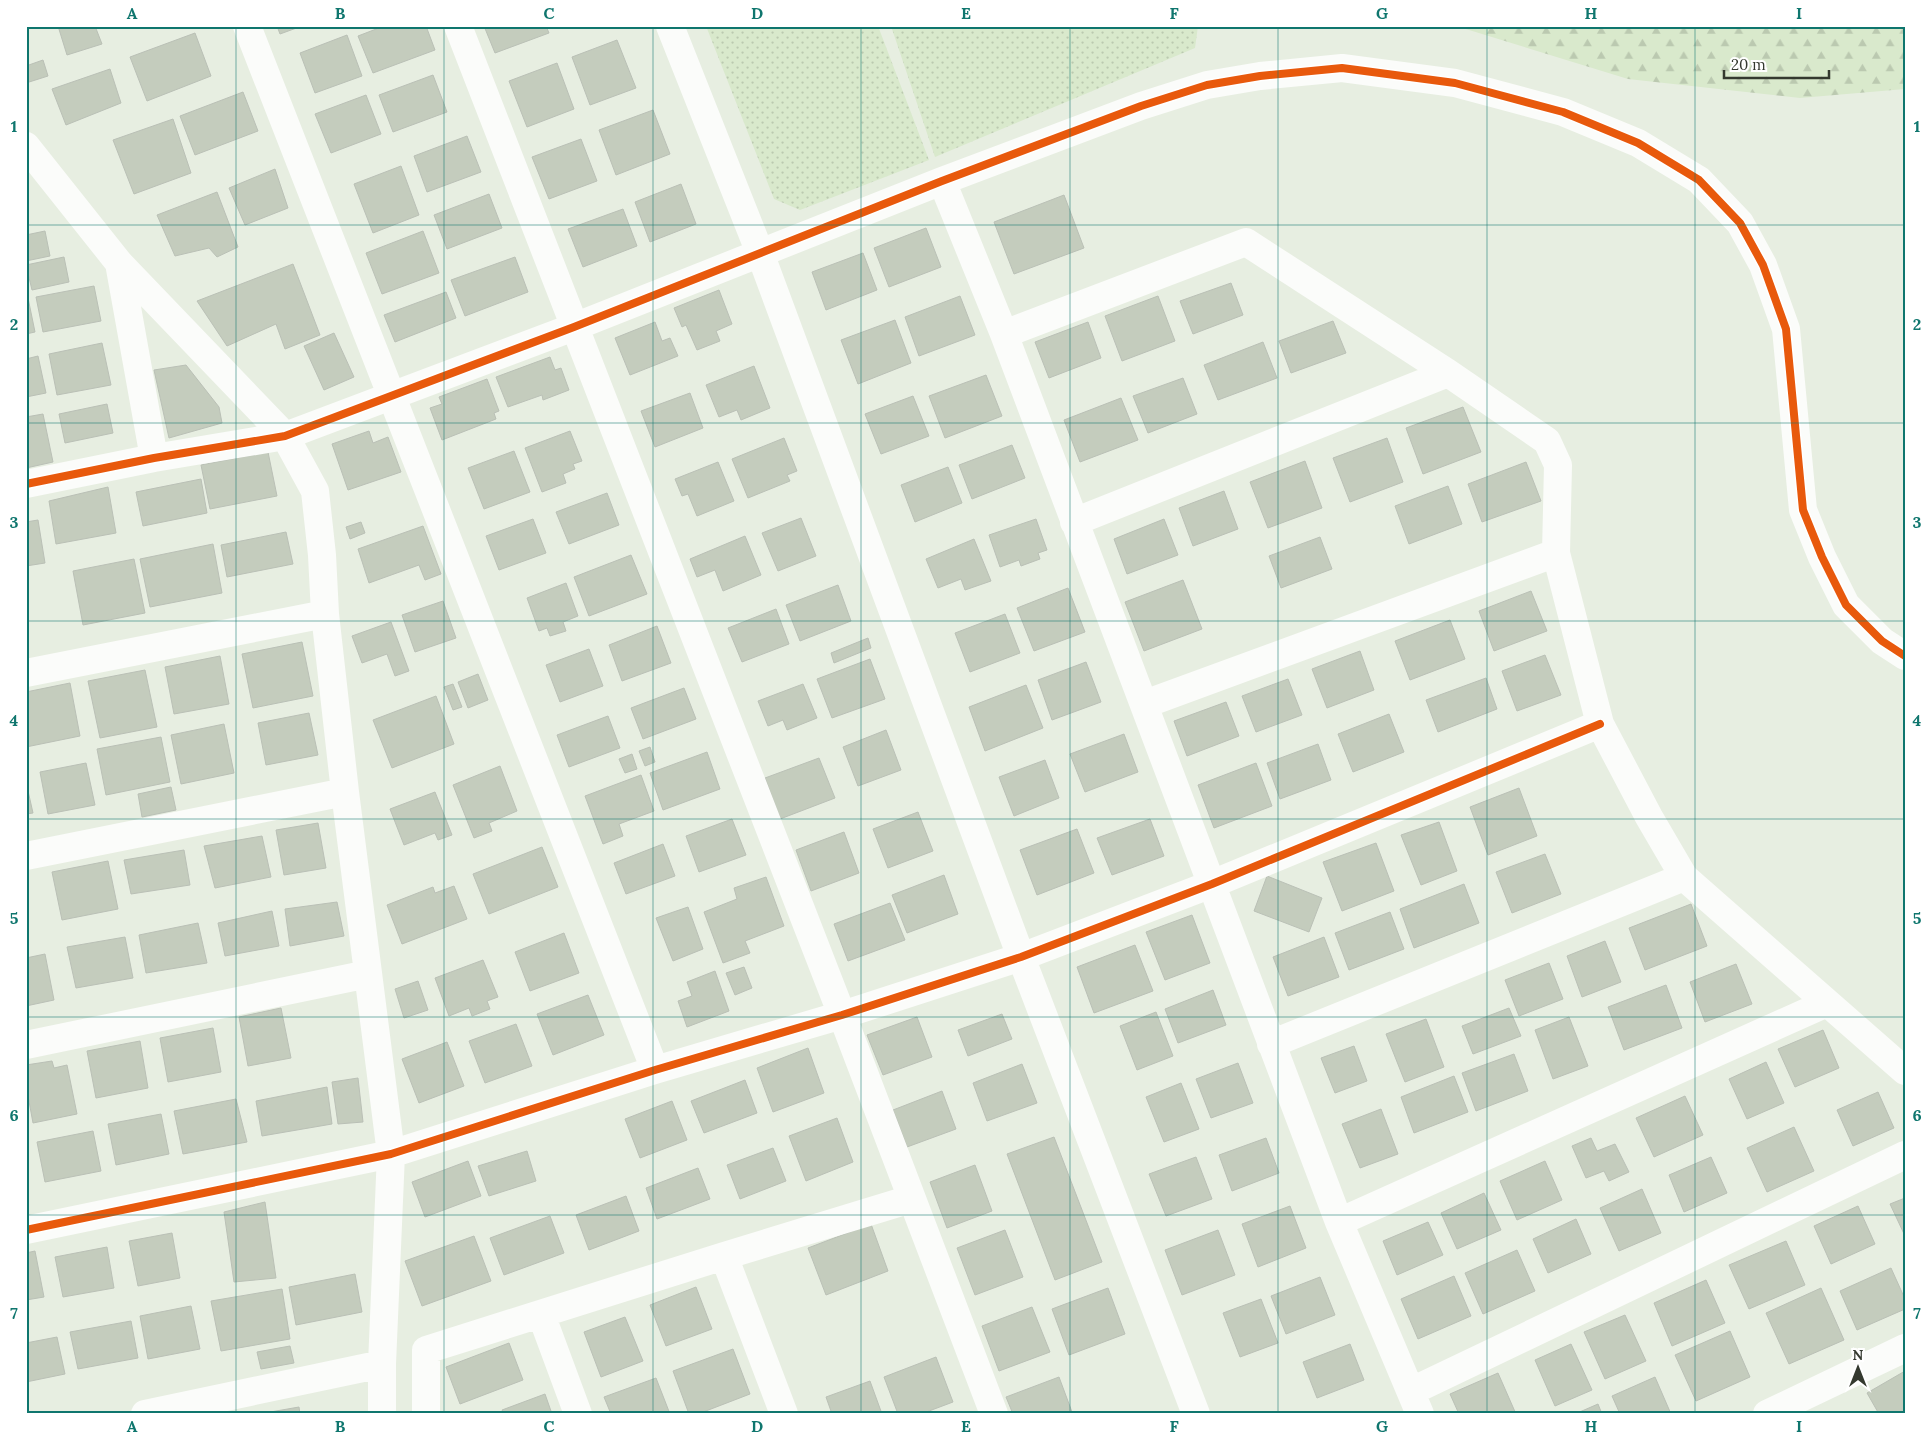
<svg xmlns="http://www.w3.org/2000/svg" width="1931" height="1440" font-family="Lora,serif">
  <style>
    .forest { fill: url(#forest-firs) }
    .park { fill: url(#park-dots) }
    .building { fill: #c4ccbd; stroke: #bac0b6 }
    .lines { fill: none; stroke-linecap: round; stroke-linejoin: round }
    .minor { stroke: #fbfcfa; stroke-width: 28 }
    .cycleway-casing { stroke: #fff; stroke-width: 11 }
    .cycleway { stroke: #e8590c; stroke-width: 8 }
    .grid { fill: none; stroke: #0f766e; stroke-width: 1; stroke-opacity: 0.55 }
    .neatline { fill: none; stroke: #0f766e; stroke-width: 2 }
    .grid-label { font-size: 16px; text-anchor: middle; font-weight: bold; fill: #0f766e }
  </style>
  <defs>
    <pattern id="forest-firs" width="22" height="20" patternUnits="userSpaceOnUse" patternTransform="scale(1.25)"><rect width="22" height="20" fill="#d9e9cc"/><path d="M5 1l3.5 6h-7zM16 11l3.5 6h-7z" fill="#bbc9b0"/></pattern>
    <pattern id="park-dots" width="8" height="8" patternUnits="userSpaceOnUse" patternTransform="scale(1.25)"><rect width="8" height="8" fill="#d9e9cc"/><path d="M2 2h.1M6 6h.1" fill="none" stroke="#bbc9b0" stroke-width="1.8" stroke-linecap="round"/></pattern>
  </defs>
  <rect width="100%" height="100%" fill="#e7eee1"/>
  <path class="forest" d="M1456 26H1905V89L1800 98 1628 79Z"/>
  <path class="park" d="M706 26H878L929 160 800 210 774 199Z
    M891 26H1198L1195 48 935 157Z"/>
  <path class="building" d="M58 26H95L102 44 67 55Z
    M277 26H302L280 34Z
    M384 26H426L435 50 373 73 358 36Z
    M484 26H546L549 33 495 53Z
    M195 33 211 76 147 101 130 57Z
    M347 35 362 76 315 93 300 53Z
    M617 40 636 88 590 105 572 57Z
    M43 60 48 76 26 83V66Z
    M557 63 574 109 527 127 509 81Z
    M110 69 121 103 66 125 52 89Z
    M433 75 447 112 393 132 379 95Z
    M243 92 258 131 195 155 180 116Z
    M366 95 381 134 331 153 315 114Z
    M653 110 670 154 616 175 599 130Z
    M173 119 191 173 134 194 113 140Z
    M467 136 481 172 427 192 414 156Z
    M581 139 597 181 549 199 532 157Z
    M401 166 419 215 373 233 354 184Z
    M275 169 288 208 245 225 229 188Z
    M681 184 696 224 650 242 635 202Z
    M217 192 238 247 217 257 209 248 175 256 157 215Z
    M489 194 502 228 447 249 434 215Z
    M1064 195 1084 248 1014 274 994 222Z
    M623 209 637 246 583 267 568 229Z
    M926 228 941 267 889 287 874 248Z
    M45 231 50 256 26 261V235Z
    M423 231 439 273 382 294 366 253Z
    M863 253 877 290 826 310 812 272Z
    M64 257 69 282 32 290 26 265Z
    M515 257 528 292 465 316 451 280Z
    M293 264 320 335 285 349 276 324 227 346 197 301Z
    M1231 283 1243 315 1193 334 1180 301Z
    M94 286 101 321 43 332 36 297Z
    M719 290 732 324 716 331 720 341 697 350 686 325 682 327 674 308Z
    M446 292 456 318 395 342 384 315Z
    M960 296 975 335 919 356 905 317Z
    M1158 296 1175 341 1122 361 1105 316Z
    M28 298 35 332 26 334V299Z
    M895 320 911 363 858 384 841 340Z
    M1333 321 1346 353 1291 373 1279 341Z
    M655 322 662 341 670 338 678 356 630 375 615 338Z
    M1088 322 1101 358 1049 378 1035 342Z
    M334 333 354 377 324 390 304 346Z
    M1263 342 1277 378 1218 400 1204 365Z
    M102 343 111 385 57 395 49 354Z
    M38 356 46 393 26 397V359Z
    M550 357 555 370 561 368 569 390 543 400 542 395 508 407 496 377Z
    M186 365 219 407 222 423 169 438 154 370Z
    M754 366 770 408 741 420 737 410 719 417 706 385Z
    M986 375 1002 416 945 438 929 396Z
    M1183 378 1197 414 1148 433 1133 396Z
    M487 379 499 411 494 413 496 419 442 440 430 408 442 404 439 397Z
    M690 393 703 428 655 447 641 411Z
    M913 396 929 436 881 454 865 414Z
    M1121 398 1138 440 1080 462 1064 420Z
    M107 404 113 433 65 443 59 414Z
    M1463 407 1481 452 1423 474 1406 428Z
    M43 414 53 462 26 468V417Z
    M369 431 373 443 388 437 401 472 348 490 332 444Z
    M570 431 582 461 573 464 575 469 563 474 566 483 542 492 525 448Z
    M784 438 797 471 787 475 790 481 748 498 732 459Z
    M1387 438 1403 482 1350 502 1333 458Z
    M1012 445 1025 478 972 499 959 465Z
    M514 451 530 492 484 509 468 468Z
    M268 452 277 496 210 509 201 465Z
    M1305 461 1322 508 1268 528 1250 482Z
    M718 462 734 501 697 516 688 494 682 496 675 479Z
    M1526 462 1541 501 1482 522 1468 484Z
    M948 467 962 503 915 522 901 485Z
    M201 479 207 513 143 526 136 492Z
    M1448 486 1462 524 1409 544 1395 506Z
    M108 487 116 533 56 544 49 501Z
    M1224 491 1238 529 1193 546 1179 508Z
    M607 493 619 525 569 544 556 512Z
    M801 518 816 556 778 571 762 533Z
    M533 519 546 553 499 570 486 536Z
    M1036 519 1047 550 1038 553 1040 559 1021 566 1019 560 1000 567 989 535Z
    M1164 519 1178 555 1127 574 1114 539Z
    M38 520 45 563 26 566V522Z
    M361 522 365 533 350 539 346 527Z
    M423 526 441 574 425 580 419 565 369 583 358 549Z
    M286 532 293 564 227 577 221 545Z
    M745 536 761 575 723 591 715 570 697 577 690 559Z
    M1320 537 1332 569 1281 588 1269 556Z
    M974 539 991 581 965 590 961 579 938 588 926 559Z
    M213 544 222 593 150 607 140 559Z
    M631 555 647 594 589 616 574 577Z
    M134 559 145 613 83 625 73 571Z
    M1183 580 1202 629 1144 651 1125 602Z
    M566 583 578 616 563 622 566 631 550 636 547 628 539 631 527 598Z
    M838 585 851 621 800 641 786 605Z
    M1068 588 1085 632 1034 651 1017 608Z
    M1531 591 1547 631 1494 651 1479 611Z
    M443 601 456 638 415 652 402 615Z
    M776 609 789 644 742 662 728 628Z
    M1005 614 1020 653 970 672 955 633Z
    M1450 620 1465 659 1410 680 1395 641Z
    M391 622 409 671 395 676 387 654 362 663 352 636Z
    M657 626 671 663 622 681 609 645Z
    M868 638 871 648 834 663 831 653Z
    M302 642 313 696 253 708 242 654Z
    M589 649 603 686 560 702 546 665Z
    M1360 651 1374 690 1327 708 1312 669Z
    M1545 655 1561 695 1517 711 1502 671Z
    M220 656 229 704 174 714 165 667Z
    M870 659 885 699 832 718 817 679Z
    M1086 662 1101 702 1052 720 1038 680Z
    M145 670 157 727 100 738 88 681Z
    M478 674 488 700 468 708 458 682Z
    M1486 678 1497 709 1438 732 1426 700Z
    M1288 679 1302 715 1256 732 1242 696Z
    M70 683 80 736 26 747V692Z
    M453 684 462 707 453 710 444 687Z
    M803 684 817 718 787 730 783 720 768 726 758 701Z
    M1026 685 1043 728 985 751 969 707Z
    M684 688 696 719 643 739 631 708Z
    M436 696 454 744 392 768 373 720Z
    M1226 702 1239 736 1187 756 1174 721Z
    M309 713 318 755 266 765 258 723Z
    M1389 714 1404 752 1353 772 1338 734Z
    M608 716 620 748 569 767 557 735Z
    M224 724 234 773 181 784 171 735Z
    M886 730 901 770 858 786 843 747Z
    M1124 734 1138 772 1085 792 1070 754Z
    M161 737 170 782 106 795 97 749Z
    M1318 744 1331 780 1280 799 1267 763Z
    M650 747 655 762 645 766 639 751Z
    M707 752 720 789 663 810 650 773Z
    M632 754 637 769 625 773 619 759Z
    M819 758 835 798 780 819 765 778Z
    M1045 760 1059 798 1014 816 999 777Z
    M86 763 95 805 48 814 40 772Z
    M1256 763 1272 806 1214 828 1198 785Z
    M500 766 517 811 489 823 492 831 474 838 453 785Z
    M641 775 654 811 619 824 623 836 603 844 585 796Z
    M26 782 33 813 26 814Z
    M171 787 176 810 142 817 138 794Z
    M1519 788 1537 836 1488 855 1470 807Z
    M435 792 452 835 438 840 435 833 404 845 390 809Z
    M918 812 933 851 888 868 873 829Z
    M732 819 746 855 699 872 686 836Z
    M1150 819 1164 856 1112 875 1097 838Z
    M1439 822 1457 871 1421 885 1401 835Z
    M318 823 326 868 284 875 276 830Z
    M1077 829 1094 873 1037 895 1020 850Z
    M844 832 859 873 811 891 796 850Z
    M262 836 271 877 215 888 204 846Z
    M1376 843 1394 891 1342 911 1323 862Z
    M663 844 675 876 626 894 614 863Z
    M542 847 558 887 489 914 473 874Z
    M184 850 190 885 131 894 124 860Z
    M1545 854 1561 894 1512 913 1496 872Z
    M108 861 118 909 62 920 52 872Z
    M944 875 958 914 907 933 892 895Z
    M1267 876 1322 898 1309 932 1254 911Z
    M766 877 784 926 745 941 750 953 723 963 704 912 737 899 734 888Z
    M1464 884 1479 923 1414 948 1400 909Z
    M454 886 467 919 402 944 387 905 433 887 435 893Z
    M337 902 344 936 290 946 285 909Z
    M890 903 905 940 848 961 834 924Z
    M1691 904 1707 946 1645 970 1629 928Z
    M688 907 703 949 673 961 656 918Z
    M272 911 279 946 225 956 218 923Z
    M1390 912 1404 949 1349 970 1335 933Z
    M1192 915 1210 963 1165 980 1146 932Z
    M198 923 207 963 146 973 139 935Z
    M564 933 579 973 530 991 515 952Z
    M125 937 133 978 76 988 67 947Z
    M1324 937 1339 977 1288 996 1273 957Z
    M1605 941 1621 982 1582 997 1567 956Z
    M1135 945 1153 991 1094 1013 1077 967Z
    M45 954 54 1000 26 1006V958Z
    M483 960 498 997 487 1001 490 1009 472 1016 469 1008 449 1016 435 978Z
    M1549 963 1563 999 1519 1016 1505 980Z
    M1736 964 1752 1004 1705 1022 1690 982Z
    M744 967 752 988 735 995 726 973Z
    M715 971 729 1011 687 1027 678 1001 692 996 687 982Z
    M418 981 428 1010 404 1018 395 989Z
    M1666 985 1682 1028 1624 1050 1608 1007Z
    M1213 990 1226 1025 1178 1043 1165 1009Z
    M588 995 604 1035 553 1055 537 1014Z
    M281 1008 291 1058 248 1066 239 1017Z
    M1509 1008 1521 1036 1473 1054 1462 1026Z
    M1156 1012 1173 1056 1137 1070 1120 1026Z
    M1002 1014 1012 1039 968 1056 958 1030Z
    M917 1017 932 1057 883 1075 867 1035Z
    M1569 1017 1588 1066 1553 1079 1535 1030Z
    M1426 1019 1444 1067 1405 1082 1386 1034Z
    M516 1024 532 1066 485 1083 469 1041Z
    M213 1028 221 1072 168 1082 160 1038Z
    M1823 1030 1839 1068 1795 1087 1778 1049Z
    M140 1041 148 1088 96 1098 87 1051Z
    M447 1042 464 1086 419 1103 402 1059Z
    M1354 1046 1367 1081 1335 1093 1321 1058Z
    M808 1048 824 1093 773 1112 757 1068Z
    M1514 1054 1528 1091 1476 1111 1462 1073Z
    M52 1061 54 1068 67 1065 77 1114 33 1123 26 1085V1065Z
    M1766 1062 1784 1103 1747 1119 1729 1079Z
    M1238 1063 1253 1103 1211 1118 1196 1079Z
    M1022 1064 1037 1103 987 1121 973 1083Z
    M1454 1076 1468 1112 1414 1133 1401 1097Z
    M358 1078 363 1122 338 1124 332 1082Z
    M745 1080 757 1113 704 1133 691 1101Z
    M1181 1083 1199 1129 1164 1142 1146 1097Z
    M327 1087 332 1124 262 1136 256 1101Z
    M942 1091 956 1129 907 1147 893 1110Z
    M1878 1092 1894 1128 1853 1146 1837 1110Z
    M1685 1096 1703 1135 1654 1157 1636 1118Z
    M236 1099 247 1142 183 1154 174 1111Z
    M672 1101 687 1140 640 1158 625 1119Z
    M1381 1109 1398 1154 1360 1168 1342 1124Z
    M161 1114 169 1154 116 1165 108 1124Z
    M837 1118 853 1162 806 1181 789 1136Z
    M1794 1127 1814 1171 1767 1192 1747 1148Z
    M93 1131 101 1171 45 1182 37 1142Z
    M1054 1137 1102 1262 1055 1280 1007 1154Z
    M1266 1138 1279 1173 1232 1191 1219 1155Z
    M1591 1138 1597 1151 1615 1144 1629 1172 1609 1181 1604 1171 1586 1178 1572 1146Z
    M773 1148 786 1181 740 1199 727 1165Z
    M527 1151 536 1181 489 1196 478 1166Z
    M1196 1157 1212 1199 1166 1216 1149 1174Z
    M1711 1157 1727 1193 1684 1212 1669 1175Z
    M468 1161 481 1196 425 1217 412 1182Z
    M1545 1161 1562 1200 1517 1220 1500 1181Z
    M975 1165 992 1211 947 1228 930 1182Z
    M698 1168 710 1199 657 1219 646 1188Z
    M1642 1189 1661 1233 1619 1251 1600 1208Z
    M1484 1193 1501 1230 1457 1249 1441 1213Z
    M626 1196 639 1231 589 1250 576 1215Z
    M1905 1198V1236L1890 1204Z
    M265 1202 276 1278 234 1282 224 1212Z
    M1290 1206 1306 1248 1258 1267 1242 1224Z
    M1858 1206 1875 1244 1831 1264 1814 1226Z
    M550 1216 564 1253 504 1275 490 1238Z
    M1576 1219 1591 1254 1548 1273 1533 1239Z
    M1428 1222 1443 1255 1397 1275 1383 1241Z
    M871 1224 888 1271 826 1295 808 1248Z
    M1005 1230 1023 1277 975 1295 957 1248Z
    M1218 1230 1235 1275 1182 1295 1165 1250Z
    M172 1233 180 1278 138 1286 129 1241Z
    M474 1236 491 1281 422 1306 405 1261Z
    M1786 1241 1805 1285 1749 1309 1729 1265Z
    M107 1247 114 1288 63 1297 55 1257Z
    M1517 1250 1535 1291 1483 1314 1465 1273Z
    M35 1251 44 1297 26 1300V1253Z
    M1891 1268 1905 1299V1309L1857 1330 1840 1291Z
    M355 1274 362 1312 296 1325 289 1287Z
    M1454 1276 1471 1316 1418 1339 1401 1299Z
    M1320 1277 1335 1315 1286 1334 1271 1296Z
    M1706 1280 1725 1323 1672 1346 1654 1303Z
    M696 1287 712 1329 666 1346 650 1305Z
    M1108 1288 1125 1334 1069 1355 1052 1309Z
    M1821 1288 1844 1340 1789 1364 1766 1313Z
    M282 1289 290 1339 221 1351 211 1301Z
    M1261 1299 1278 1343 1240 1357 1223 1313Z
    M191 1306 200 1349 148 1359 140 1316Z
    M1032 1307 1050 1352 999 1371 982 1326Z
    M1625 1315 1646 1361 1605 1379 1584 1332Z
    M625 1317 643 1361 601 1377 584 1332Z
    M131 1321 138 1358 78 1369 70 1332Z
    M1730 1331 1750 1377 1696 1401 1675 1355Z
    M57 1337 65 1374 26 1382V1343Z
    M509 1343 523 1380 460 1404 446 1367Z
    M1350 1344 1364 1380 1317 1398 1303 1362Z
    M1571 1344 1592 1390 1555 1406 1535 1360Z
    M290 1346 294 1363 261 1369 257 1352Z
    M733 1349 750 1394 698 1414H689L673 1371Z
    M936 1357 953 1402 921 1414H898L884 1377Z
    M1905 1371V1414H1879L1867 1393Z
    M1498 1373 1516 1414H1459L1450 1394Z
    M1059 1377 1072 1412 1013 1414 1006 1397Z
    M1655 1377 1671 1414H1620L1612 1396Z
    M656 1378 670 1414H611L604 1397Z
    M870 1381 882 1414H832L826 1397Z
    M545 1394 552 1414H504L502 1410Z
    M1598 1404 1602 1414H1575Z
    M299 1407 300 1414H259Z"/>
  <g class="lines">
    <path class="minor" d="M247 26 655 1070
      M458 26 842 1015 994 1414
      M670 26 760 253 1021 957 1196 1414
      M26 146 119 263 285 436 315 491 322 555 325 614 345 792 391 1154 382 1364V1414
      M942 181 1004 334 1339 1222 1420 1414
      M119 263 154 458
      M1004 334 1246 242 1448 373 1547 441 1558 465 1556 553 1600 724 1649 817 1684 877 1905 1071
      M26 484 154 458 285 436 574 327 942 181 1141 106 1207 85 1260 76 1342 68 1455 83 1563 112 1638 143 1699 180 1740 223 1763 265 1786 329 1803 510 1822 557 1846 605 1882 641 1905 656
      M1074 522 1448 373
      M26 673 325 614
      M1145 704 1556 553
      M26 856 345 792
      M1271 1044 1684 877
      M26 1045 368 974
      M1339 1222 1827 1003
      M26 1230 391 1154 655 1070 842 1015 1021 957 1212 884 1600 724
      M724 1256 784 1414
      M541 1314 578 1414
      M1412 1391 1905 1155
      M145 1414 382 1364
      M426 1414V1350L724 1256 911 1199
      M1767 1414 1905 1348"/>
    <defs>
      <path id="cycleway" d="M26 484 154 458 285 436 574 327 942 181 1141 106 1207 85 1260 76 1342 68 1455 83 1563 112 1638 143 1699 180 1740 223 1763 265 1786 329 1803 510 1822 557 1846 605 1882 641 1905 656
        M26 1230 391 1154 655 1070 842 1015 1021 957 1212 884 1600 724"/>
    </defs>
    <use href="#cycleway" class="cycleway-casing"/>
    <use href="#cycleway" class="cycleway"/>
  </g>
  <path class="grid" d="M236 26V1414M444 26V1414M653 26V1414M861 26V1414M1070 26V1414M1278 26V1414M1487 26V1414M1695 26V1414M26 225H1905M26 423H1905M26 621H1905M26 819H1905M26 1017H1905M26 1215H1905"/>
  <rect width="1931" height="1440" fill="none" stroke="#ffffff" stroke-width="55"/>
  <g transform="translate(1858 1368)" stroke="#ffffff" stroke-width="4" paint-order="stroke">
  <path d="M0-4L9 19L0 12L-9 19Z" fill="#34392f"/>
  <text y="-8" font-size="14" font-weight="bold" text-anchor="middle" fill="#34392f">N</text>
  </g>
  <path d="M1724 70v8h105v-8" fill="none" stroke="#34392f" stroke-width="2.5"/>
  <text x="1731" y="70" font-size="15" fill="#34392f" stroke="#ffffff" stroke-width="4" paint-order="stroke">20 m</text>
  <rect x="28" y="28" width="1876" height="1384" class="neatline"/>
  <g class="grid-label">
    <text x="132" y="19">A</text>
    <text x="340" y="19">B</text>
    <text x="549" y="19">C</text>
    <text x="757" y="19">D</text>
    <text x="966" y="19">E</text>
    <text x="1174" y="19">F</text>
    <text x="1382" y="19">G</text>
    <text x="1591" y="19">H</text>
    <text x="1799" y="19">I</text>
    <text x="14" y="132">1</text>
    <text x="1917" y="132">1</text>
    <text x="14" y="330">2</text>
    <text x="1917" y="330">2</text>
    <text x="14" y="528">3</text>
    <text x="1917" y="528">3</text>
    <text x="14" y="726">4</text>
    <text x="1917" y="726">4</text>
    <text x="14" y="924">5</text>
    <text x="1917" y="924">5</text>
    <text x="14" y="1121">6</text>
    <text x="1917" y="1121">6</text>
    <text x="14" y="1319">7</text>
    <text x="1917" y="1319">7</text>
    <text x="132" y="1432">A</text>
    <text x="340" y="1432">B</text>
    <text x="549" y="1432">C</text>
    <text x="757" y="1432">D</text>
    <text x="966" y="1432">E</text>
    <text x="1174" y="1432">F</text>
    <text x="1382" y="1432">G</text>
    <text x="1591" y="1432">H</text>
    <text x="1799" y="1432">I</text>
  </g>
</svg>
